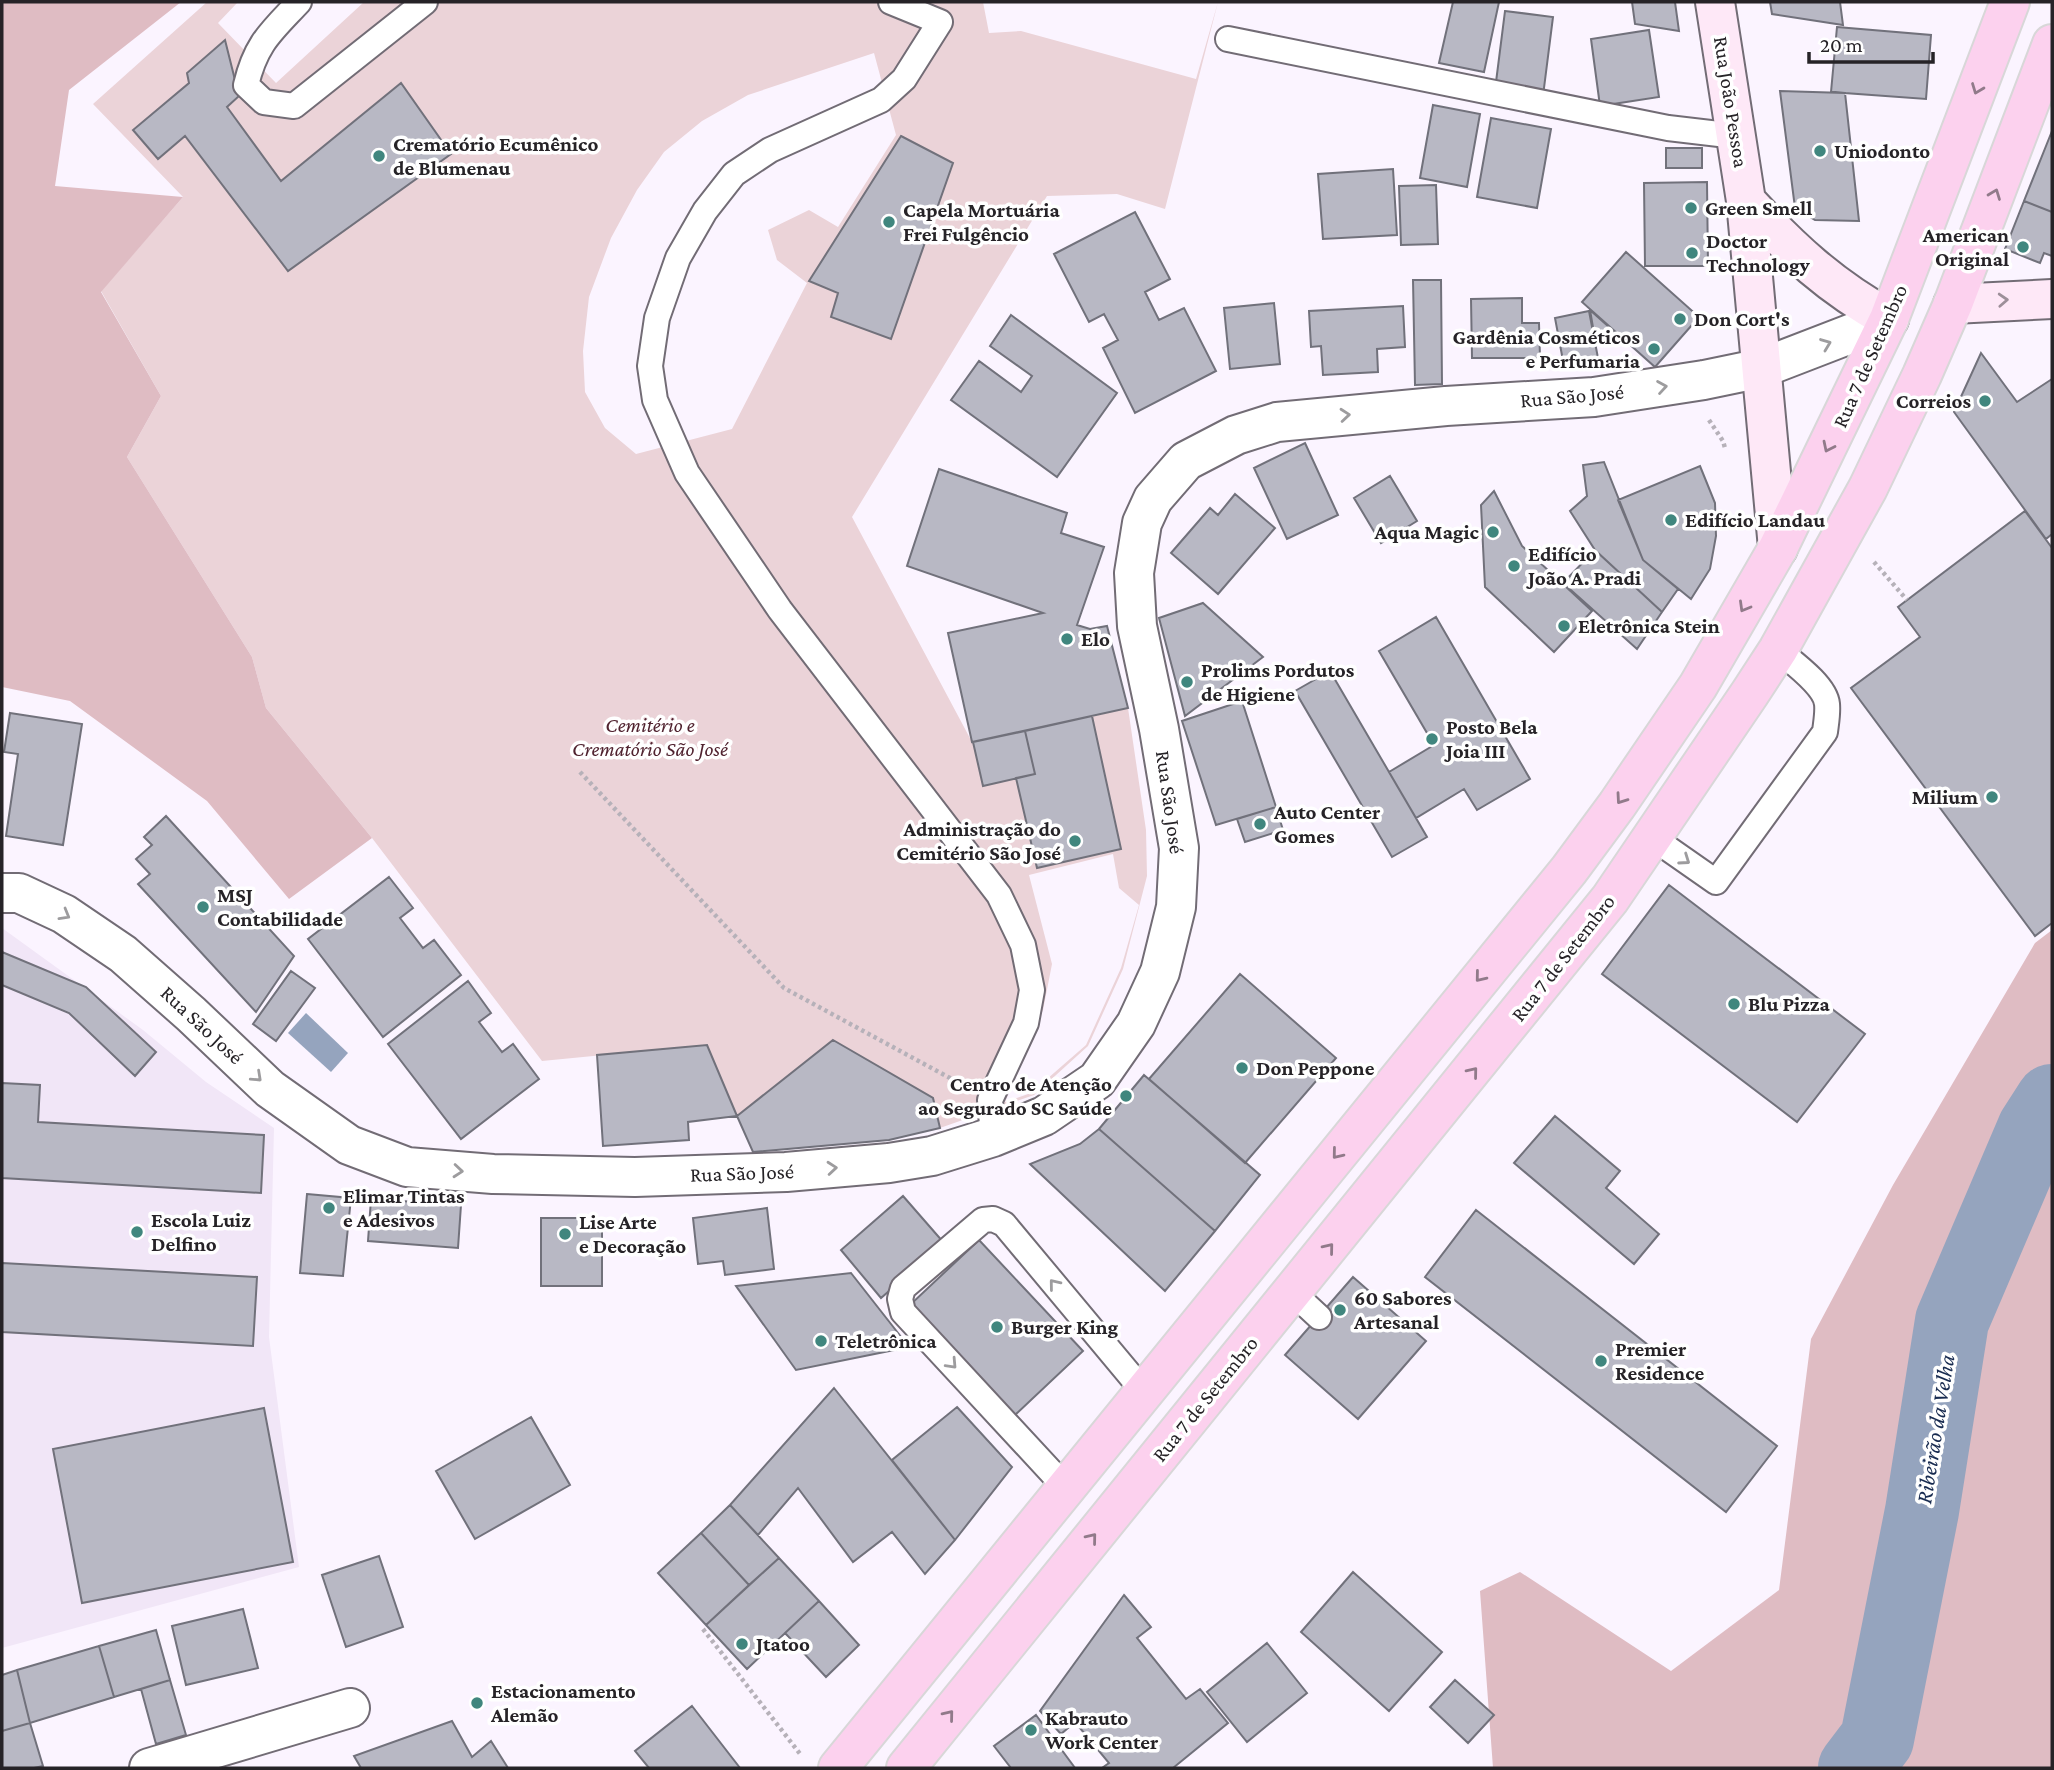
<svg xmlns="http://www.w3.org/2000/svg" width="2054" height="1770" font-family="'Crimson Pro',serif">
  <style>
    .built { fill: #f1e6f7 }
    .green { fill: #ebd3d8; fill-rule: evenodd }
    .forest { fill: #dfbcc3 }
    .water { fill: #95a4be }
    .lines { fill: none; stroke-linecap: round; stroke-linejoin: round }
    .river { stroke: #95a4be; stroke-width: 74 }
    .building { fill: #b8b8c4; stroke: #71717b; stroke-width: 2 }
    .lane-casing { stroke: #726c75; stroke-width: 28 }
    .street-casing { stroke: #726c75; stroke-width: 42 }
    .secondary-casing { stroke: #726c75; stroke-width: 42 }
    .primary-casing { stroke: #d8d7d8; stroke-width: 42 }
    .path { stroke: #b6b1b9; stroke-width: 4.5; stroke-dasharray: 3.5 3.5; stroke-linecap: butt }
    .lane { stroke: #fff; stroke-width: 24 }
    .street { stroke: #fff; stroke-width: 38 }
    .secondary { stroke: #fee8f7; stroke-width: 38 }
    .primary { stroke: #fcd1ee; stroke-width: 38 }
    .oneway { stroke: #917a8a }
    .oneway2 { stroke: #9d8f99 }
    .oneway3 { stroke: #9d9c9e }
    .poi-dot { fill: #40867e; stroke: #fff; stroke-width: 2.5 }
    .labels { text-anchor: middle; stroke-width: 7; stroke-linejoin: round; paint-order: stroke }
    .street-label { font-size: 21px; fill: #262327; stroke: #fff }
    .poi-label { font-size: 21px; font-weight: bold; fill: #262327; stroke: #fff; text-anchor: start }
    .park-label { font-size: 21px; font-style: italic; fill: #50222f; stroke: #fff }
    .water-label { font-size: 23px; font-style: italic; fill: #182b50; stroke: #fff }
  </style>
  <rect width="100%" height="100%" fill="#fbf4ff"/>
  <path class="built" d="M2 928 143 1030 206 1082 274 1128 269 1337 299 1567 2 1648Z"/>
  <path class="green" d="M207 2H238L218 23 276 83 364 2H983L989 33 1021 31 1196 79 1218 2 1165 209 1117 194 1047 196 852 517 972 742 1128 708 1146 830 1147 876 1123 969 1088 1046 1034 1095 940 1128 753 1152 706 1045 542 1061 372 838 266 708 252 657 127 457 161 396 101 291 183 197 93 104ZM874 53 896 135 838 227 809 210 768 230 777 260 807 283 732 429 636 454 605 428 585 392 583 351 589 297 611 238 637 190 664 152 702 121 748 95ZM1113 854 1119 888 1139 905 1121 968 1086 1045 1031 1093 1005 1102 1043 1010 1052 964 1029 875Z"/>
  <path class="forest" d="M2 2H181L69 90 55 186 183 197 101 292 161 396 127 457 252 657 266 708 372 838 289 899 207 801 70 701 2 687Z
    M2052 930V1768H1493L1480 1591 1520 1572 1671 1671 1779 1590 1811 1339 1893 1185 2035 943Z"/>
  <path class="water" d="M306 1013 348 1053 331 1072 288 1033Z"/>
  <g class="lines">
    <path class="river" d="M1855 1768 1877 1739 1922 1511 1952 1321 2034 1129 2052 1101"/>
  </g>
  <path class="building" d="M1453 2H1499L1484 72 1439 63Z
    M1632 2H1675L1679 31 1635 24Z
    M1770 2H1840L1843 25 1772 14Z
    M1505 11 1553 17 1543 96 1495 90Z
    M1837 27 1931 35 1926 99 1831 92Z
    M1649 30 1659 97 1600 106 1591 39Z
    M225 40 239 96 227 107 281 181 401 83 451 154 288 271 185 136 158 159 133 130 189 83 187 73Z
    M1780 91 1845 93 1859 221 1815 220 1795 208Z
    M1433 105 1480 114 1467 187 1420 178Z
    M1491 118 1551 129 1537 208 1477 197Z
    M2052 131V212L2024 201Z
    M901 136 953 163 891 339 831 317 838 293 809 281Z
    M1666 148H1702V168H1666Z
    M1393 169 1397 235 1323 239 1318 174Z
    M1707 182 1708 266H1645L1644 183Z
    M1436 185 1438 244 1401 245 1399 186Z
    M2024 201 2052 212V256L2044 253 2040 263 2005 249Z
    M1135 212 1170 279 1145 292 1159 320 1184 308 1216 371 1135 413 1103 348 1118 340 1104 314 1089 322 1054 254Z
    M1626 252 1699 317 1655 367 1582 302Z
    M1413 280H1441L1442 384 1415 385Z
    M1522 298V323H1539L1540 358H1472L1471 299Z
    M1274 303 1280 364 1230 369 1224 308Z
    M1403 306 1405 347 1377 349 1378 372 1323 375 1321 346 1311 347 1309 311Z
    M1590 310 1619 336 1596 345Z
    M1589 311 1598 358 1564 366 1555 318Z
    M1011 315 1117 393 1057 477 951 400 979 361 1021 392 1032 376 990 346Z
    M1981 353 2017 402 2052 379V534L2046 539 1954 412Z
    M1305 443 1338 515 1287 539 1254 468Z
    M1604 462 1643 560 1678 589 1662 612 1595 550 1570 511 1587 496 1583 465Z
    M1700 466 1715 503 1716 536 1710 569 1691 599 1643 560 1618 500Z
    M939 469 1067 513 1061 533 1104 547 1077 625 1090 629 1107 626 1128 708 972 742 948 633 1043 613 907 566Z
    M1390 476 1417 521 1381 543 1354 498Z
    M1494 491 1522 546 1592 611 1554 652 1485 587 1481 505Z
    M1235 494 1275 528 1218 594 1171 553 1210 508 1218 515Z
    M2025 511 2052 548V923L2035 936 1851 688 1920 637 1898 607Z
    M1595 550 1662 612 1637 649 1563 583Z
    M1203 603 1263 657 1185 716 1159 618Z
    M1436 617 1530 779 1477 810 1464 789 1416 818 1389 772 1434 745 1379 651Z
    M1330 671 1427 837 1392 857 1295 691Z
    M1242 701 1276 807 1216 825 1182 721Z
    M10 713 82 724 63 845 6 836 18 754 4 752Z
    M1092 716 1121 849 1037 868 1016 778 1035 774 1025 731Z
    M1025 731 1035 774 983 786 973 742Z
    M1276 807 1283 830 1245 842 1237 819Z
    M166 816 294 956 256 1012 138 884 150 874 136 859 152 845 144 837Z
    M389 877 413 908 400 918 423 948 434 940 461 975 383 1037 308 939Z
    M1669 885 1865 1034 1797 1122 1602 974Z
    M2 952 86 987 156 1052 135 1076 69 1013 2 985Z
    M291 971 315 988 276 1041 253 1024Z
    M1240 974 1336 1058 1245 1163 1149 1079Z
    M468 981 491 1013 479 1022 502 1052 513 1044 539 1079 461 1139 388 1044Z
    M833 1040 933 1098 940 1128 889 1140 753 1152 737 1116Z
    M707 1045 737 1116 688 1122 689 1140 603 1146 597 1055Z
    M1144 1075 1260 1175 1215 1231 1099 1129Z
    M2 1083 40 1085 38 1122 264 1135 261 1193 2 1178Z
    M1555 1116 1620 1171 1606 1188 1659 1234 1634 1264 1514 1163Z
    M1099 1129 1215 1231 1165 1291 1030 1164 1080 1144Z
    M307 1194 351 1198 343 1276 300 1273Z
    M903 1196 944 1243 881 1298 841 1250Z
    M371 1199 461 1205 458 1248 368 1241Z
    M767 1208 774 1269 725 1275 723 1261 698 1264 693 1218Z
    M1476 1210 1777 1446 1726 1512 1425 1277Z
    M541 1218H602V1286H541Z
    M979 1240 1083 1351 1015 1415 911 1304Z
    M2 1263 257 1277 253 1346 2 1332Z
    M851 1273 909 1347 796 1370 736 1286Z
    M1353 1277 1426 1341 1358 1419 1285 1355Z
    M834 1388 955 1540 925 1574 892 1532 853 1562 798 1488 758 1535 730 1505Z
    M957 1407 1012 1467 955 1540 892 1460Z
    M264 1408 293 1562 82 1603 53 1449Z
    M531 1417 570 1485 475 1539 436 1471Z
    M730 1505 779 1558 749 1585 701 1533Z
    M701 1533 749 1585 706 1625 658 1573Z
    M379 1556 403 1627 346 1647 322 1575Z
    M779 1558 819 1601 747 1669 706 1625Z
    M1353 1572 1442 1652 1389 1711 1301 1632Z
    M1124 1595 1151 1627 1137 1638 1186 1699 1200 1689 1228 1723 1173 1768H1102L1109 1763 1075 1722 1061 1734 1040 1711Z
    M819 1601 859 1645 826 1677 785 1633Z
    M243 1609 258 1668 186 1685 172 1626Z
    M156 1630 170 1680 114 1697 99 1646Z
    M1267 1643 1307 1693 1247 1742 1207 1692Z
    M99 1646 114 1697 30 1723 17 1670Z
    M17 1670 30 1723 2 1731V1675Z
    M170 1680 186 1735 156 1744 141 1689Z
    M1455 1680 1494 1715 1468 1743 1430 1707Z
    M692 1706 740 1768H649L635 1751Z
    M1036 1715 1075 1768H1011L994 1746Z
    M452 1721 472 1757 491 1741 508 1768H361L354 1756Z
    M30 1723 43 1766 34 1768H2V1731Z"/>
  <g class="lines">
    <defs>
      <path id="lane" d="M299 2C271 32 256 43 246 85L264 102 294 106 425 2
        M891 2 940 22 904 79 881 100 770 150 734 174 705 211 678 258 657 318 650 366 655 400 687 473 780 610 999 895 1023 945 1032 990 1026 1023 990 1100 993 1137
        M1228 39 1668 128 1736 136
        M1653 838 1716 882 1825 732C1826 723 1828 713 1827 704 1825 685 1792 662 1778 650
        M1292 1292 1319 1317
        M1067 1489 903 1312 900 1299 903 1288 983 1220 993 1219 1004 1224 1145 1393"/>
      <path id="street" d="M2 893H19L64 914 123 954 191 1014 270 1089 349 1145 407 1167 493 1174 635 1177 786 1172 889 1163 932 1156 993 1137 1044 1116 1097 1080 1136 1024 1160 972 1176 907 1179 848 1159 729 1137 626 1134 573 1142 523 1153 499 1186 461 1236 435 1277 422 1446 406 1594 397 1704 380 1762 368 1889 319
        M149 1768 350 1708"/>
      <path id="secondary" d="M1715 2 1746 201 1778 548
        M1746 201C1791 250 1831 287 1889 319
        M1953 304 2052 299"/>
      <path id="primary" d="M838 1768 1569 870 1617 805 1698 686 1778 548 1889 319 2010 2
        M906 1768 1610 899 1750 693 1778 650 1868 488 1922 375 1953 304 2052 44"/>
    </defs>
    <use href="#lane" class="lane-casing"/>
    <use href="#street" class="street-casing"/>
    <use href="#secondary" class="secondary-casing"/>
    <use href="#primary" class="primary-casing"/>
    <path class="path" d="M1709 420 1723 441 1725 448
      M1874 562 1907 600
      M580 772 784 988 961 1084
      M703 1629 801 1755"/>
    <use href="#lane" class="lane"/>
    <use href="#street" class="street"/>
    <use href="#secondary" class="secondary"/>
    <use href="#primary" class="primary"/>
  </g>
  <defs><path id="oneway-chevron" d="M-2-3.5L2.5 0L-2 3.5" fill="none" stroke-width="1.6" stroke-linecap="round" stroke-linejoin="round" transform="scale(1.75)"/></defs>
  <g class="oneway">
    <use href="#oneway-chevron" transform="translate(1977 89) rotate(111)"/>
    <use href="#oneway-chevron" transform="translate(1995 194) rotate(-69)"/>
    <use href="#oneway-chevron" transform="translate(1828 447) rotate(116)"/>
    <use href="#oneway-chevron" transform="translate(1744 607) rotate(120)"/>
    <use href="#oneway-chevron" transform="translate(1621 799) rotate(125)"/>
    <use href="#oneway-chevron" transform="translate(1480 977) rotate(129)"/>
    <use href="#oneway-chevron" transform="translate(1473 1072) rotate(-51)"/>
    <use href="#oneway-chevron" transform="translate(1337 1154) rotate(129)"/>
    <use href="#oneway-chevron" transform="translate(1329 1248) rotate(-51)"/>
    <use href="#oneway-chevron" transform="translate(1092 1538) rotate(-51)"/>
    <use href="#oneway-chevron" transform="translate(949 1715) rotate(-51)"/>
  </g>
  <use class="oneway2" href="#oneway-chevron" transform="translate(2003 300) rotate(-3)"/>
  <g class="oneway3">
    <use href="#oneway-chevron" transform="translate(1826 344) rotate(-21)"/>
    <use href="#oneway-chevron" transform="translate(1662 387) rotate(-9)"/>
    <use href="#oneway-chevron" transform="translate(1345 415) rotate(-5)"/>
    <use href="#oneway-chevron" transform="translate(1685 860) rotate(35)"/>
    <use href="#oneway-chevron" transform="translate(65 915) rotate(30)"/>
    <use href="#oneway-chevron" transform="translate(257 1077) rotate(43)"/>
    <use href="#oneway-chevron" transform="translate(832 1168) rotate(-5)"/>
    <use href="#oneway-chevron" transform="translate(458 1171) rotate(5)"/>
    <use href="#oneway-chevron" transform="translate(1054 1284) rotate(-129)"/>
    <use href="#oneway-chevron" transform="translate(952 1364) rotate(47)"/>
  </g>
  <g class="poi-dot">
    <circle cx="1820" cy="151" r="7"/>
    <circle cx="379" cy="156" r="7"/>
    <circle cx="1691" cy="208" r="7"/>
    <circle cx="889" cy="222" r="7"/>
    <circle cx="2023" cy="247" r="7"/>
    <circle cx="1692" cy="253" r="7"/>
    <circle cx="1680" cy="319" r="7"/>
    <circle cx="1654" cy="349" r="7"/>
    <circle cx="1985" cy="401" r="7"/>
    <circle cx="1671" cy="520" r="7"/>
    <circle cx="1493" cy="532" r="7"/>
    <circle cx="1514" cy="566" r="7"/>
    <circle cx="1564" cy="626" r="7"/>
    <circle cx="1067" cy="639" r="7"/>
    <circle cx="1187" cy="682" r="7"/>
    <circle cx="1432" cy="739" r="7"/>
    <circle cx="1992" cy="797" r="7"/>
    <circle cx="1260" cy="824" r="7"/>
    <circle cx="1075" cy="841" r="7"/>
    <circle cx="203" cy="907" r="7"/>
    <circle cx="1734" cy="1004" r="7"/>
    <circle cx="1242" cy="1068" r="7"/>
    <circle cx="1126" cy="1096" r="7"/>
    <circle cx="329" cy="1208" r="7"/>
    <circle cx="137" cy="1232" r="7"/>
    <circle cx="565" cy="1234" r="7"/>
    <circle cx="1340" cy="1310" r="7"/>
    <circle cx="997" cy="1327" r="7"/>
    <circle cx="821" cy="1341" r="7"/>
    <circle cx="1601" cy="1361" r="7"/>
    <circle cx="742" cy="1644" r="7"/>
    <circle cx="477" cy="1703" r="7"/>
    <circle cx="1031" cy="1730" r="7"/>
  </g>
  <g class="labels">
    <g class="street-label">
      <text transform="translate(1731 102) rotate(81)" y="7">Rua João Pessoa</text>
      <text transform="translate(1870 356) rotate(-66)" y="7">Rua 7 de Setembro</text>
      <text transform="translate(1572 396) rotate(-5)" y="7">Rua São José</text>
      <text transform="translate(1170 802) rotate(82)" y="7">Rua São José</text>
      <text transform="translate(1563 958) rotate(-52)" y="7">Rua 7 de Setembro</text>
      <text transform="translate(202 1025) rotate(43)" y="7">Rua São José</text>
      <text transform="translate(742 1173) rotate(-2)" y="7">Rua São José</text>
      <text transform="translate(1205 1399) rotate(-51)" y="7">Rua 7 de Setembro</text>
    </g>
    <g class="poi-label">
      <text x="393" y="151">Crematório Ecumênico<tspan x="393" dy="24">de Blumenau</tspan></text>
      <text x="1834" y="158">Uniodonto</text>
      <text x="1705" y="215">Green Smell</text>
      <text x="903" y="217">Capela Mortuária<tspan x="903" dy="24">Frei Fulgêncio</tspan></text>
      <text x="2009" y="242" text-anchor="end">American<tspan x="2009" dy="24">Original</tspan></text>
      <text x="1706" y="248">Doctor<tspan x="1706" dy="24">Technology</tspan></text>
      <text x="1694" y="326">Don Cort's</text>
      <text x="1640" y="344" text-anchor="end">Gardênia Cosméticos<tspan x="1640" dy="24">e Perfumaria</tspan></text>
      <text x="1971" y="408" text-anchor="end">Correios</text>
      <text x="1685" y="527">Edifício Landau</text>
      <text x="1479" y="539" text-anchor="end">Aqua Magic</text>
      <text x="1528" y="561">Edifício<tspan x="1528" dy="24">João A. Pradi</tspan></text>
      <text x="1578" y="633">Eletrônica Stein</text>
      <text x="1081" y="646">Elo</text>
      <text x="1201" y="677">Prolims Pordutos<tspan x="1201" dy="24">de Higiene</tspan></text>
      <text x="1446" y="734">Posto Bela<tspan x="1446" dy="24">Joia III</tspan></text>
      <text x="1978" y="804" text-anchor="end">Milium</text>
      <text x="1274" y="819">Auto Center<tspan x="1274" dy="24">Gomes</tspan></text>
      <text x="1061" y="836" text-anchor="end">Administração do<tspan x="1061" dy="24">Cemitério São José</tspan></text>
      <text x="217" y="902">MSJ<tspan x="217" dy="24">Contabilidade</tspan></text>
      <text x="1748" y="1011">Blu Pizza</text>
      <text x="1256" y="1075">Don Peppone</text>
      <text x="1112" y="1091" text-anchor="end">Centro de Atenção<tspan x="1112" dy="24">ao Segurado SC Saúde</tspan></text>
      <text x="343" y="1203">Elimar Tintas<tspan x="343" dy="24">e Adesivos</tspan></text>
      <text x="151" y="1227">Escola Luiz<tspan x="151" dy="24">Delfino</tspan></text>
      <text x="579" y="1229">Lise Arte<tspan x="579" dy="24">e Decoração</tspan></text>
      <text x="1354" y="1305">60 Sabores<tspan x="1354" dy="24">Artesanal</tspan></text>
      <text x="1011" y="1334">Burger King</text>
      <text x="835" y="1348">Teletrônica</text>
      <text x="1615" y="1356">Premier<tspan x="1615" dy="24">Residence</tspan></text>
      <text x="756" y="1651">Jtatoo</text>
      <text x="491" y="1698">Estacionamento<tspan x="491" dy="24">Alemão</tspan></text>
      <text x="1045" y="1725">Kabrauto<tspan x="1045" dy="24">Work Center</tspan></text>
    </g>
    <g class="park-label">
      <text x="650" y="732">Cemitério e<tspan x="650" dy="24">Crematório São José</tspan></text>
    </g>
    <g class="water-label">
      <text transform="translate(1935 1429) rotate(-81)" y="8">Ribeirão da Velha</text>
    </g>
  </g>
  <rect width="2054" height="1770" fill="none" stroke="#262327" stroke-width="7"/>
  <path d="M1809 52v10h124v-10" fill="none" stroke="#262327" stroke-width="3.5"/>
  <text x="1820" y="52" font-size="21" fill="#262327" stroke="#ffffff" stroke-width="5" paint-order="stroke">20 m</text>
</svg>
